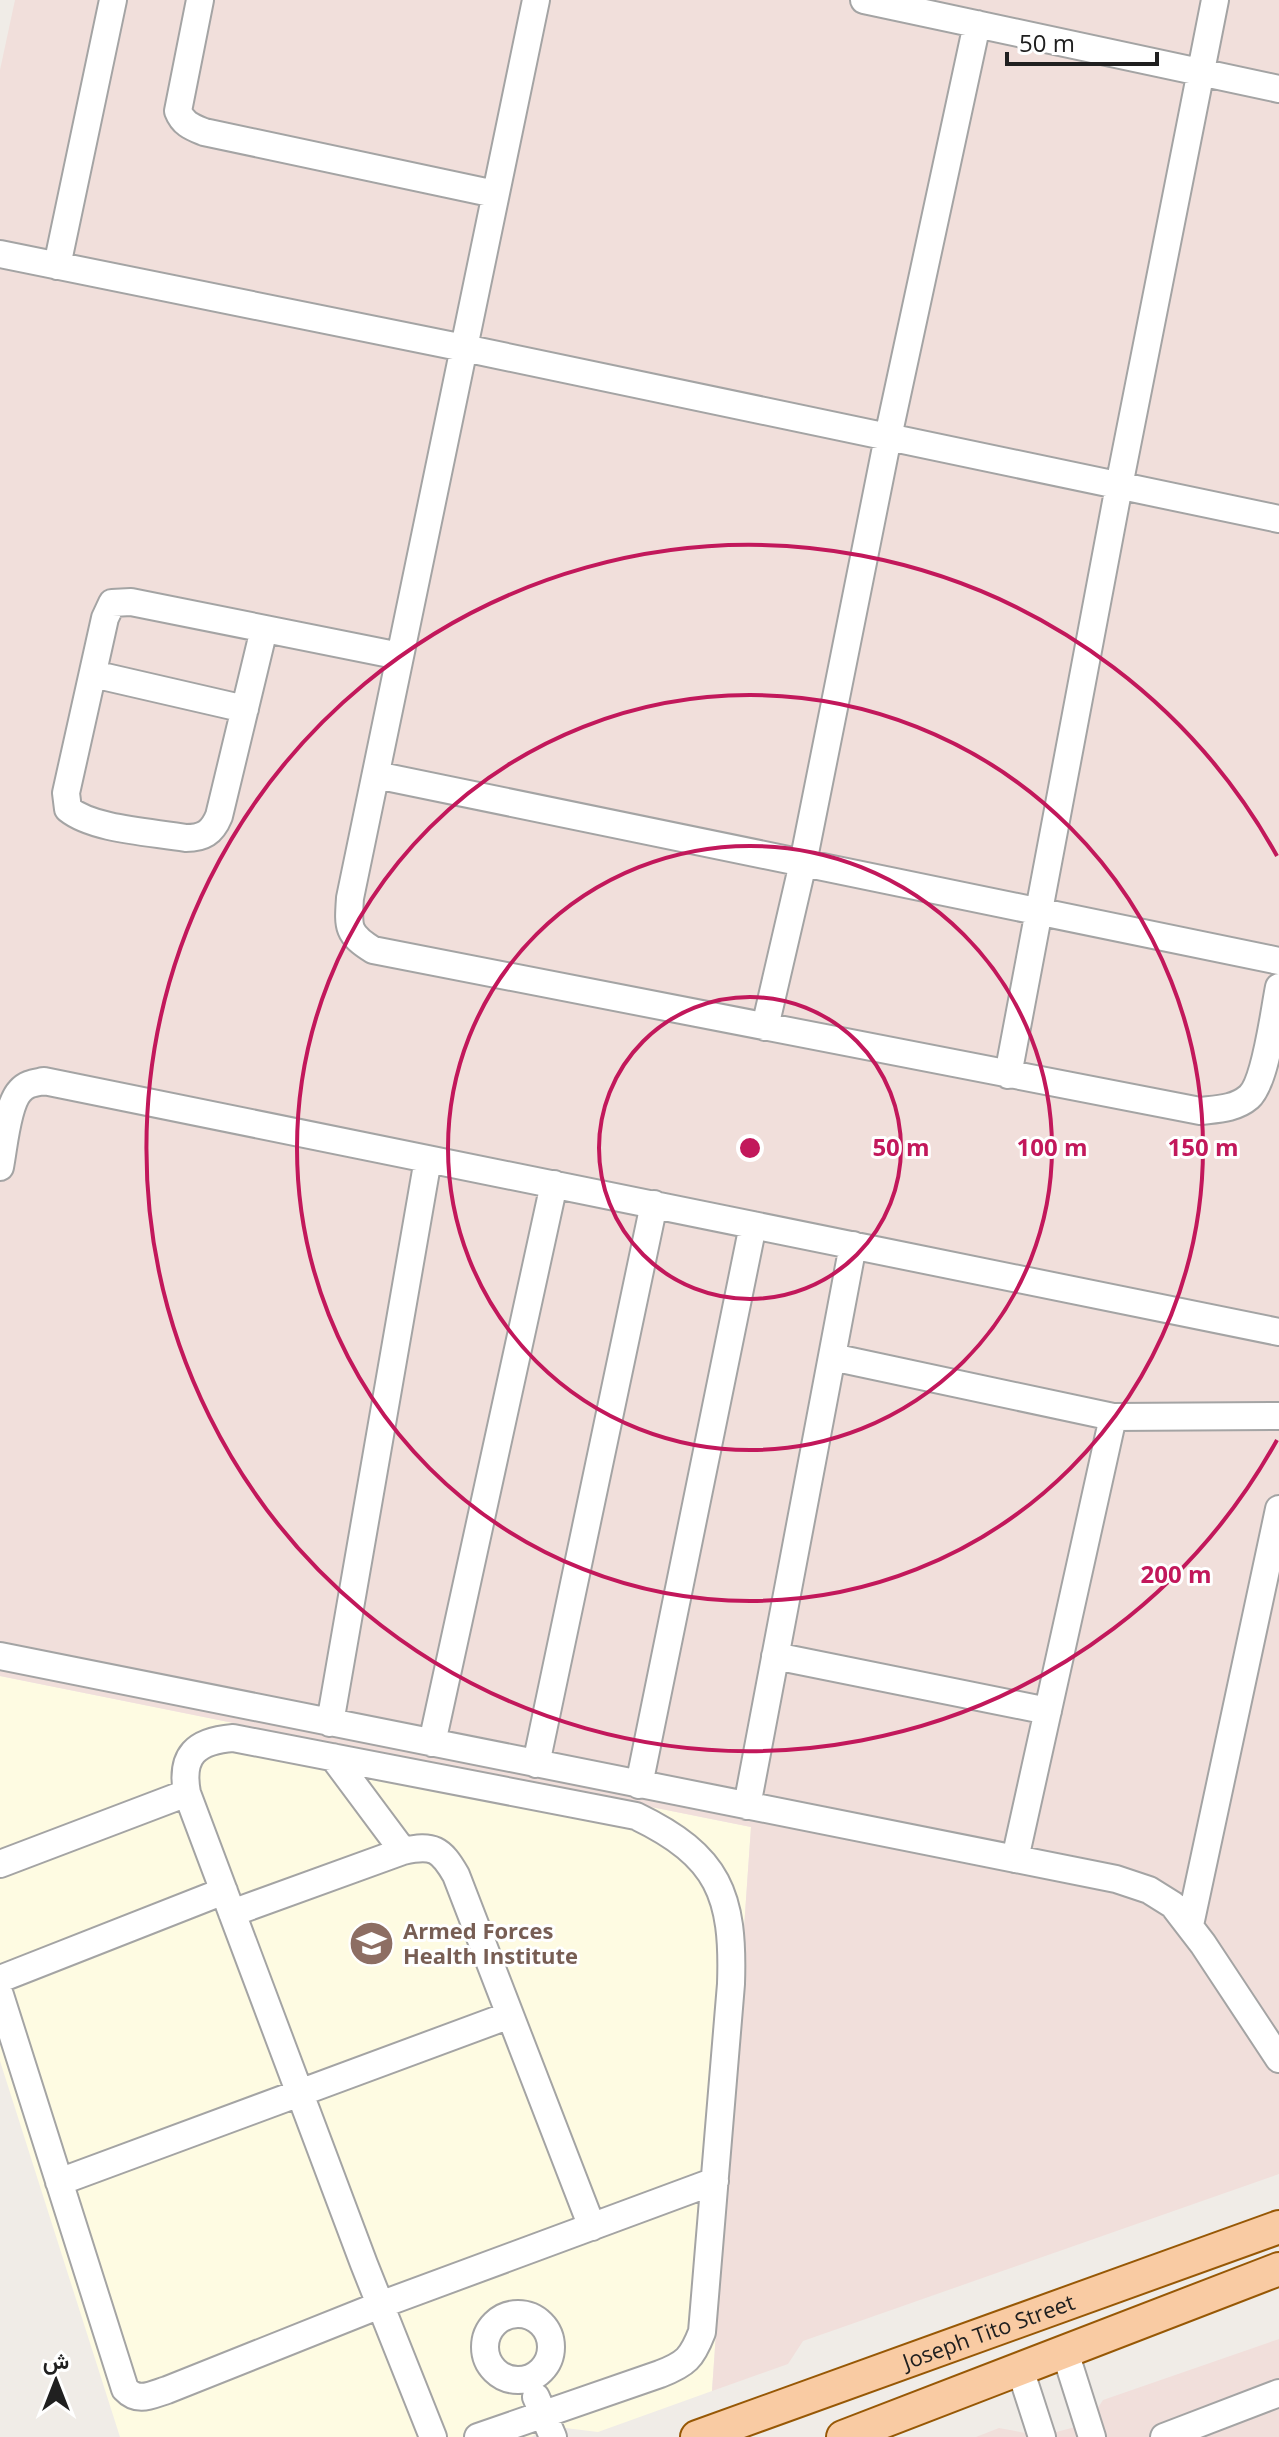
<svg xmlns="http://www.w3.org/2000/svg" width="1279" height="2437" font-family="'Open Sans',Vazirmatn,sans-serif">
  <style>
    .education { fill: #fefbe2 }
    .military { fill: #f1dfdb }
    .lines { fill: none; stroke-linecap: round; stroke-linejoin: round }
    .minor-casing { stroke: #a4a4a4; stroke-width: 30 }
    .major-casing { stroke: #975805; stroke-width: 36 }
    .minor { stroke: #fff; stroke-width: 26 }
    .major { stroke: #f9cba3; stroke-width: 32 }
    .ring { fill: none; stroke: #c2185b; stroke-width: 4 }
    .labels { text-anchor: middle; stroke-width: 6; stroke-linejoin: round; paint-order: stroke }
    .education-label { font-size: 22px; font-weight: bold; fill: #785e54; stroke: #fff; text-anchor: start }
    .street-label { font-size: 22px; fill: #202020; stroke: #fff }
    .centre { fill: #c2185b; stroke: #fff; stroke-width: 4 }
    .ring-label { font-size: 24px; text-anchor: middle; font-weight: bold; fill: #c2185b; stroke: #fff; stroke-width: 6; stroke-linejoin: round; paint-order: stroke }
  </style>
  <rect width="100%" height="100%" fill="#f0ece7"/>
  <path class="education" d="M0 1676 751 1827 712 2391 598 2432 549 2426 531 2437H120L0 2061Z"/>
  <path class="military" d="M15 0H1279V2174L803 2341 788 2364 712 2391 751 1827 0 1676V70Z
    M1279 2339V2437H976L999 2428 1041 2436 1087 2424 1103 2400Z"/>
  <g class="lines">
    <defs>
      <path id="minor" d="M200 0 178 111C183 124 192 127 204 132L495 194
        M536 0 350 898C348 927 347 934 373 950L1200 1111C1217 1109 1235 1109 1249 1097 1266 1082 1274 1011 1279 987
        M864 0 1279 89
        M0 254 464 348 1279 519
        M57 266 113 0
        M264 629 219 816C212 833 203 838 186 838 153 832 94 830 68 809L66 793 105 618 112 603 131 602 400 656
        M93 674 245 709
        M376 775 1279 961
        M765 1027 803 863 888 437 977 24
        M1008 1075 1119 486 1215 0
        M0 1167C4 1147 7 1105 20 1091 27 1083 35 1083 44 1081L1279 1332
        M832 1357 1113 1417 1279 1416
        M0 1656 1116 1879 1149 1890 1173 1905 1203 1944 1279 2059
        M775 1656 1048 1711
        M330 1723 428 1159
        M432 1743 554 1184
        M333 1757 403 1851
        M536 1764 654 1204
        M639 1785 753 1225
        M747 1806 853 1245
        M1015 1859 1113 1417
        M0 1864 187 1793
        M232 1913 403 1851C433 1844 441 1849 456 1875L592 2227
        M1190 1925 1279 1509
        M0 1979 224 1891
        M0 1995 125 2389C138 2403 151 2395 167 2390L380 2305 715 2181
        M59 2182 510 2015
        M485 2347a33 33 0 1 1 66 0a33 33 0 1 1-66 0Z
        M1065 2352 1092 2437
        M1020 2369 1042 2437
        M536 2397 553 2437
        M433 2437 364 2264 187 1793C180 1755 196 1741 233 1738L636 1816C719 1856 734 1895 731 1984L702 2332C692 2358 686 2364 660 2374L478 2437
        M1164 2437 1279 2393"/>
      <g id="major">
        <path id="s1" d="M697 2437 1279 2227"/>
        <path d="M843 2437 1279 2269"/>
      </g>
    </defs>
    <use href="#minor" class="minor-casing"/>
    <use href="#major" class="major-casing"/>
    <use href="#minor" class="minor"/>
    <use href="#major" class="major"/>
  </g>
  <g class="ring">
    <circle cx="750" cy="1148" r="151"/>
    <circle cx="750" cy="1148" r="302"/>
    <circle cx="750" cy="1148" r="453"/>
    <path d="M1277 1440A603 603 0 1 1 1277 856"/>
  </g>
  <defs>
    <symbol id="university-disc" viewBox="-11 -11 22 22"><circle r="9.5" fill="#8d6e63" stroke="#fff"/><path d="M0-5L7-2L0 1L-7-2ZM-4 1L0 2.5L4 1V4Q0 6-4 4Z" fill="#fff"/></symbol>
  </defs>
  <g fill-rule="evenodd">
    <use href="#university-disc" x="346" y="1918" width="51" height="51"/>
  </g>
  <g class="labels">
    <g class="education-label">
      <text x="403" y="1939">Armed Forces<tspan x="403" dy="25">Health Institute</tspan></text>
    </g>
    <g class="street-label">
      <text dy="8" stroke="none"><textPath href="#s1" startOffset="310">Joseph Tito Street</textPath></text>
    </g>
  </g>
  <circle cx="750" cy="1148" r="12" class="centre"/>
  <g class="ring-label">
    <text x="901" y="1156">50 m</text>
    <text x="1052" y="1156">100 m</text>
    <text x="1203" y="1156">150 m</text>
    <text x="1176" y="1583">200 m</text>
  </g>
  <g transform="translate(56 2381)" stroke="#ffffff" stroke-width="6" paint-order="stroke">
  <path d="M0-6L14 30L0 20L-14 30Z" fill="#202020"/>
  <text y="-12" font-size="22" font-weight="bold" text-anchor="middle" fill="#202020">ش</text>
  </g>
  <path d="M1007 52v12h150v-12" fill="none" stroke="#202020" stroke-width="4"/>
  <text x="1019" y="52" font-size="24" fill="#202020" stroke="#ffffff" stroke-width="6" paint-order="stroke">50 m</text>
</svg>
